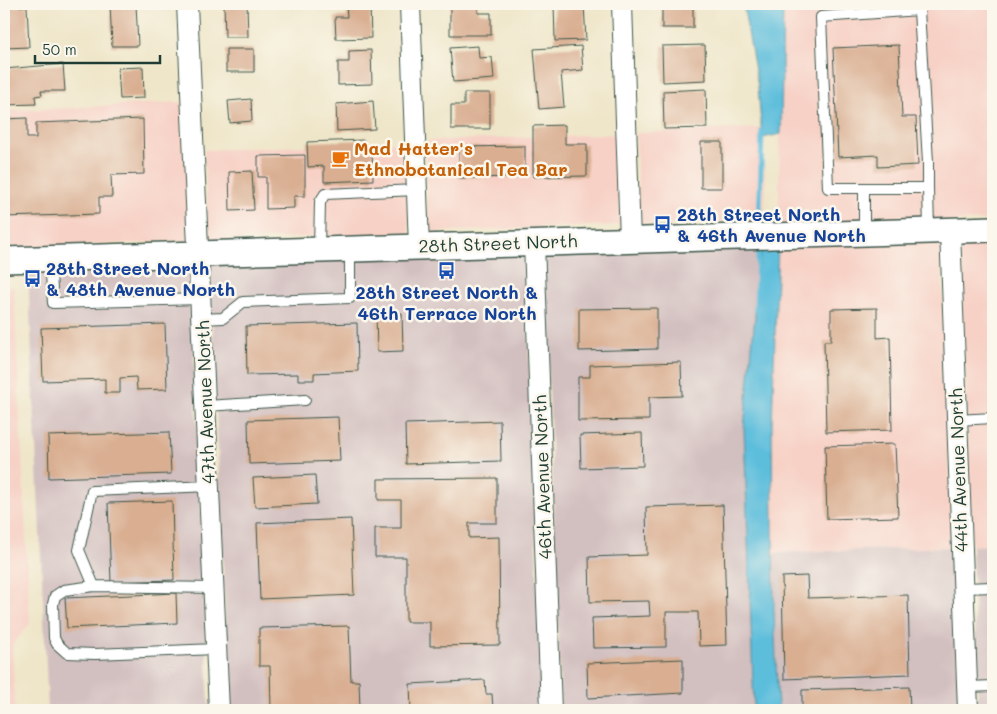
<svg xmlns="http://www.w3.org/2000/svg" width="997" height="714" font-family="Mali,sans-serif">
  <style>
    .built { fill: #f7d1c6 }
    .industrial { fill: #d2bfbf }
    .water { fill: #5dbedc; stroke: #3e7e88 }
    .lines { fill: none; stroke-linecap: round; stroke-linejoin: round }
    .stream { stroke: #5dbedc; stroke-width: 5 }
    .building { fill: #d9ae91 }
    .service-casing { stroke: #3e564a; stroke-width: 12 }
    .minor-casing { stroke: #3e564a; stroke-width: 22 }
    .tertiary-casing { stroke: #3e564a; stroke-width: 28 }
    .service { stroke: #fff; stroke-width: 10 }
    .minor { stroke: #fff; stroke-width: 20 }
    .tertiary { stroke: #fff; stroke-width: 25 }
    .labels { text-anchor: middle; stroke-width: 5; stroke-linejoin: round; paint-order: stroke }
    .food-label { font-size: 18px; font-weight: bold; fill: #c56008; stroke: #fbf7ec; text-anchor: start }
    .transit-label { font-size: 18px; font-weight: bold; fill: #164399; stroke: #fbf7ec; text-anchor: start }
    .street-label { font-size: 18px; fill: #1f3d34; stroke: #fbf7ec }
  </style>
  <rect width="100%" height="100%" fill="#fbf7ec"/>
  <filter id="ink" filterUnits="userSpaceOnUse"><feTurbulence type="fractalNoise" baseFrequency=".02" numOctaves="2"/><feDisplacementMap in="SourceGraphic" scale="10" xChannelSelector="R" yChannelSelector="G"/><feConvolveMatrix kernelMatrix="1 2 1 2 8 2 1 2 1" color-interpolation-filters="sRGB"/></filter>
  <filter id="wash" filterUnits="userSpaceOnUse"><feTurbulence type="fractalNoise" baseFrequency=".0096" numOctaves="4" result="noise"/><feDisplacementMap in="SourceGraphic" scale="20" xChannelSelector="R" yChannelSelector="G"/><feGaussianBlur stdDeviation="1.12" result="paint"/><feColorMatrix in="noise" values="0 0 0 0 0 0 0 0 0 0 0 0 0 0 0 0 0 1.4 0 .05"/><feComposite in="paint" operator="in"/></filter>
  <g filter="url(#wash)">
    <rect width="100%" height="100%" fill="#efe6c9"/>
    <path class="built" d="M783 4H993V220L778 227Z
      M182 102 189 241 4 248V111Z
      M761 128 766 189 764 220 639 224 636 133Z
      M617 134 620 225 428 232 425 141Z
      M406 142 409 233 209 241 204 150Z
      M993 237V545L972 546 960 238Z
      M941 239 952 547 773 553 772 426 778 244Z
      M14 287 30 624 12 645 15 710H4V288Z"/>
    <path class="industrial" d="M762 245 744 428 754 710H561L544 251Z
      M525 252 542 710H229L210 262Z
      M190 263 209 710H48L28 269Z
      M993 545V710H978L972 546Z
      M952 547 959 710H778L773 553Z"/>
    <path class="water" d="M743 4H783L781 134 762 138 758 87Z
      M778 244 772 426 774 610 778 710H754L744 428 762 245Z"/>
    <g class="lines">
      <path class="stream" d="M759 230 762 131
        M756 310 759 243"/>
    </g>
    <g id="blocks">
      <path class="building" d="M110 4H136L138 46H112Z
        M224 4H247L248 37H225Z
        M370 4 371 38 336 39 335 17H347L346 5Z
        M450 4H478V13H491V35H450Z
        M554 4H584L586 40 555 41Z
        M662 4H693V28H662Z
        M27 6 29 47 5 48 4 7Z
        M705 45 706 80 663 82 662 46Z
        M899 45 902 117H916L918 165 878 167V155L838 157 833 48Z
        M478 46 479 58 492 57 494 79 453 82 450 48Z
        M581 46 583 70 561 72 564 107 539 109 534 49Z
        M226 49H254V72H226Z
        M371 50 372 84 338 85V62H349V51Z
        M63 64 65 91H41L42 95 35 96 36 104 4 105V69Z
        M143 67 144 98 120 99 118 68Z
        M706 89 707 128 664 129 663 91Z
        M464 93H490V129H451V105H464Z
        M251 99 252 121 230 123 228 101Z
        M373 101 375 129 337 131 336 104Z
        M27 118V138H36V123L143 119 144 174 111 175 112 197H99V214L4 217V119Z
        M565 125V144H587V176L533 177V126Z
        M364 140V151H372L373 180 324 182V166L308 167 307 142Z
        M701 142H722V188H701Z
        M525 146V177L459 178V147Z
        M305 155V196H294V208L266 209V177H258V156Z
        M252 171 254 210 230 211 229 172Z
        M657 308V349L579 351V309Z
        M877 308V338L890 337 892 430 826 432 824 341H831V309Z
        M402 313 403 351 377 352 376 314Z
        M357 323 358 371 314 373V380H298V374L247 375 246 326Z
        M165 324 167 389 137 390 136 377 120 378V393H105V379L43 381 41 328Z
        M681 362 682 396 649 397V420L578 421V377H590V365Z
        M338 417 340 461 249 464 248 420Z
        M500 421 501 461 406 464 405 424Z
        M169 432 171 474 49 478 48 436Z
        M642 433 643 466 581 468 580 435Z
        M895 444 898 517 827 519 825 446Z
        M315 475 317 504 255 507 253 478Z
        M497 478V523H469V538L499 537 500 645 430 646V622H406V557H375V528H401V500H378V479Z
        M172 501 174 580 111 582 108 503Z
        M723 505 727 645 699 646 698 612H666V647L593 648 592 618 650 616 649 601 590 602 589 557 647 555 646 507Z
        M351 519 354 595 260 599 257 523Z
        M807 576 808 598 908 595 910 674 784 679 782 577Z
        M176 593 177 623 67 628 65 598Z
        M349 626 351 681H359L360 710H271L270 666H259V628Z
        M683 659V693L588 698 587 663Z
        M485 680 486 694H492L493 709 411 710 410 684Z
        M909 687 910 710H802V690Z"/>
    </g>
  </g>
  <g filter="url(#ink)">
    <use href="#blocks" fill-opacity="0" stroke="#3e564a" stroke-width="1"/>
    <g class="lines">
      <defs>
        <path id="service" d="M864 188H828L821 17 919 10 928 162V188
          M864 233V188H928L929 231
          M319 250 320 202 325 194 417 190
          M50 260 53 303 201 299
          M202 319 223 318 243 302 350 298V250
          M206 406 305 400
          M957 420 993 418
          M210 486 92 491 79 550 94 586 214 588
          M94 586 64 590 55 596 53 604 54 638 57 644 67 653 95 654 216 649
          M964 588 993 587
          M968 687 993 686"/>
        <path id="minor" d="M187 4 219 710
          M410 4 419 247
          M622 4 630 240
          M950 230 968 710
          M534 243 551 710"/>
        <path id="tertiary" d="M4 260 993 229"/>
      </defs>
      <use href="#service" class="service-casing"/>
      <use href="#minor" class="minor-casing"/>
      <use href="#tertiary" class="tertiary-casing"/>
      <use href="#service" class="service"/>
      <use href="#minor" class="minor"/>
      <use href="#tertiary" class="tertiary"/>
    </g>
  </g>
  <defs>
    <symbol id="cafe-bare" viewBox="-9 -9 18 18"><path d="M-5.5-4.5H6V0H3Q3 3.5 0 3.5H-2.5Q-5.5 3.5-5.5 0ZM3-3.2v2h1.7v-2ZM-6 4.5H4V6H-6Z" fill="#e8710a" stroke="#fbf7ec" stroke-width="2.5" paint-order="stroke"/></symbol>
    <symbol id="bus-bare" viewBox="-9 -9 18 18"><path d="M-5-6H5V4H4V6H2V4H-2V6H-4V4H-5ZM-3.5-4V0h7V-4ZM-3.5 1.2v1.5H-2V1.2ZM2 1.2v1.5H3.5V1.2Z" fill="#1a4fb4" stroke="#fbf7ec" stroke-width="2.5" paint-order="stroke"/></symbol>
  </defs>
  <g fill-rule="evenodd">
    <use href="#cafe-bare" x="328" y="146" width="25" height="25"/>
    <use href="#bus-bare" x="650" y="212" width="25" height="25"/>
    <use href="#bus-bare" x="434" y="258" width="25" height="25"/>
    <use href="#bus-bare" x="20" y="266" width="25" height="25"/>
  </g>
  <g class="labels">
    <g class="food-label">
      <text x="354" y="155">Mad Hatter's<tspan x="354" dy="21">Ethnobotanical Tea Bar</tspan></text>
    </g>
    <g class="transit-label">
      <text x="677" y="221">28th Street North<tspan x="677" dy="21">&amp; 46th Avenue North</tspan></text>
      <text x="46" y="275">28th Street North<tspan x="46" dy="21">&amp; 48th Avenue North</tspan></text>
      <text x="447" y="299" text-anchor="middle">28th Street North &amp;<tspan x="447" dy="21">46th Terrace North</tspan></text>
    </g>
    <g class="street-label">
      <text transform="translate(498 244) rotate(-2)" y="6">28th Street North</text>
      <text transform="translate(206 402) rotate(-92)" y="6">47th Avenue North</text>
      <text transform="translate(959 470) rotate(-92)" y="6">44th Avenue North</text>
      <text transform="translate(543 477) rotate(-92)" y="6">46th Avenue North</text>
    </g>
  </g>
  <rect width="997" height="714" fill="none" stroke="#fbf7ec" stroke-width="20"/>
  <path d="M35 55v8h125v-8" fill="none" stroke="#1f3d34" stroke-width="2.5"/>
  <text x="42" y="55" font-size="15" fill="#1f3d34" stroke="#fbf7ec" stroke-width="4" paint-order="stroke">50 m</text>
</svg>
